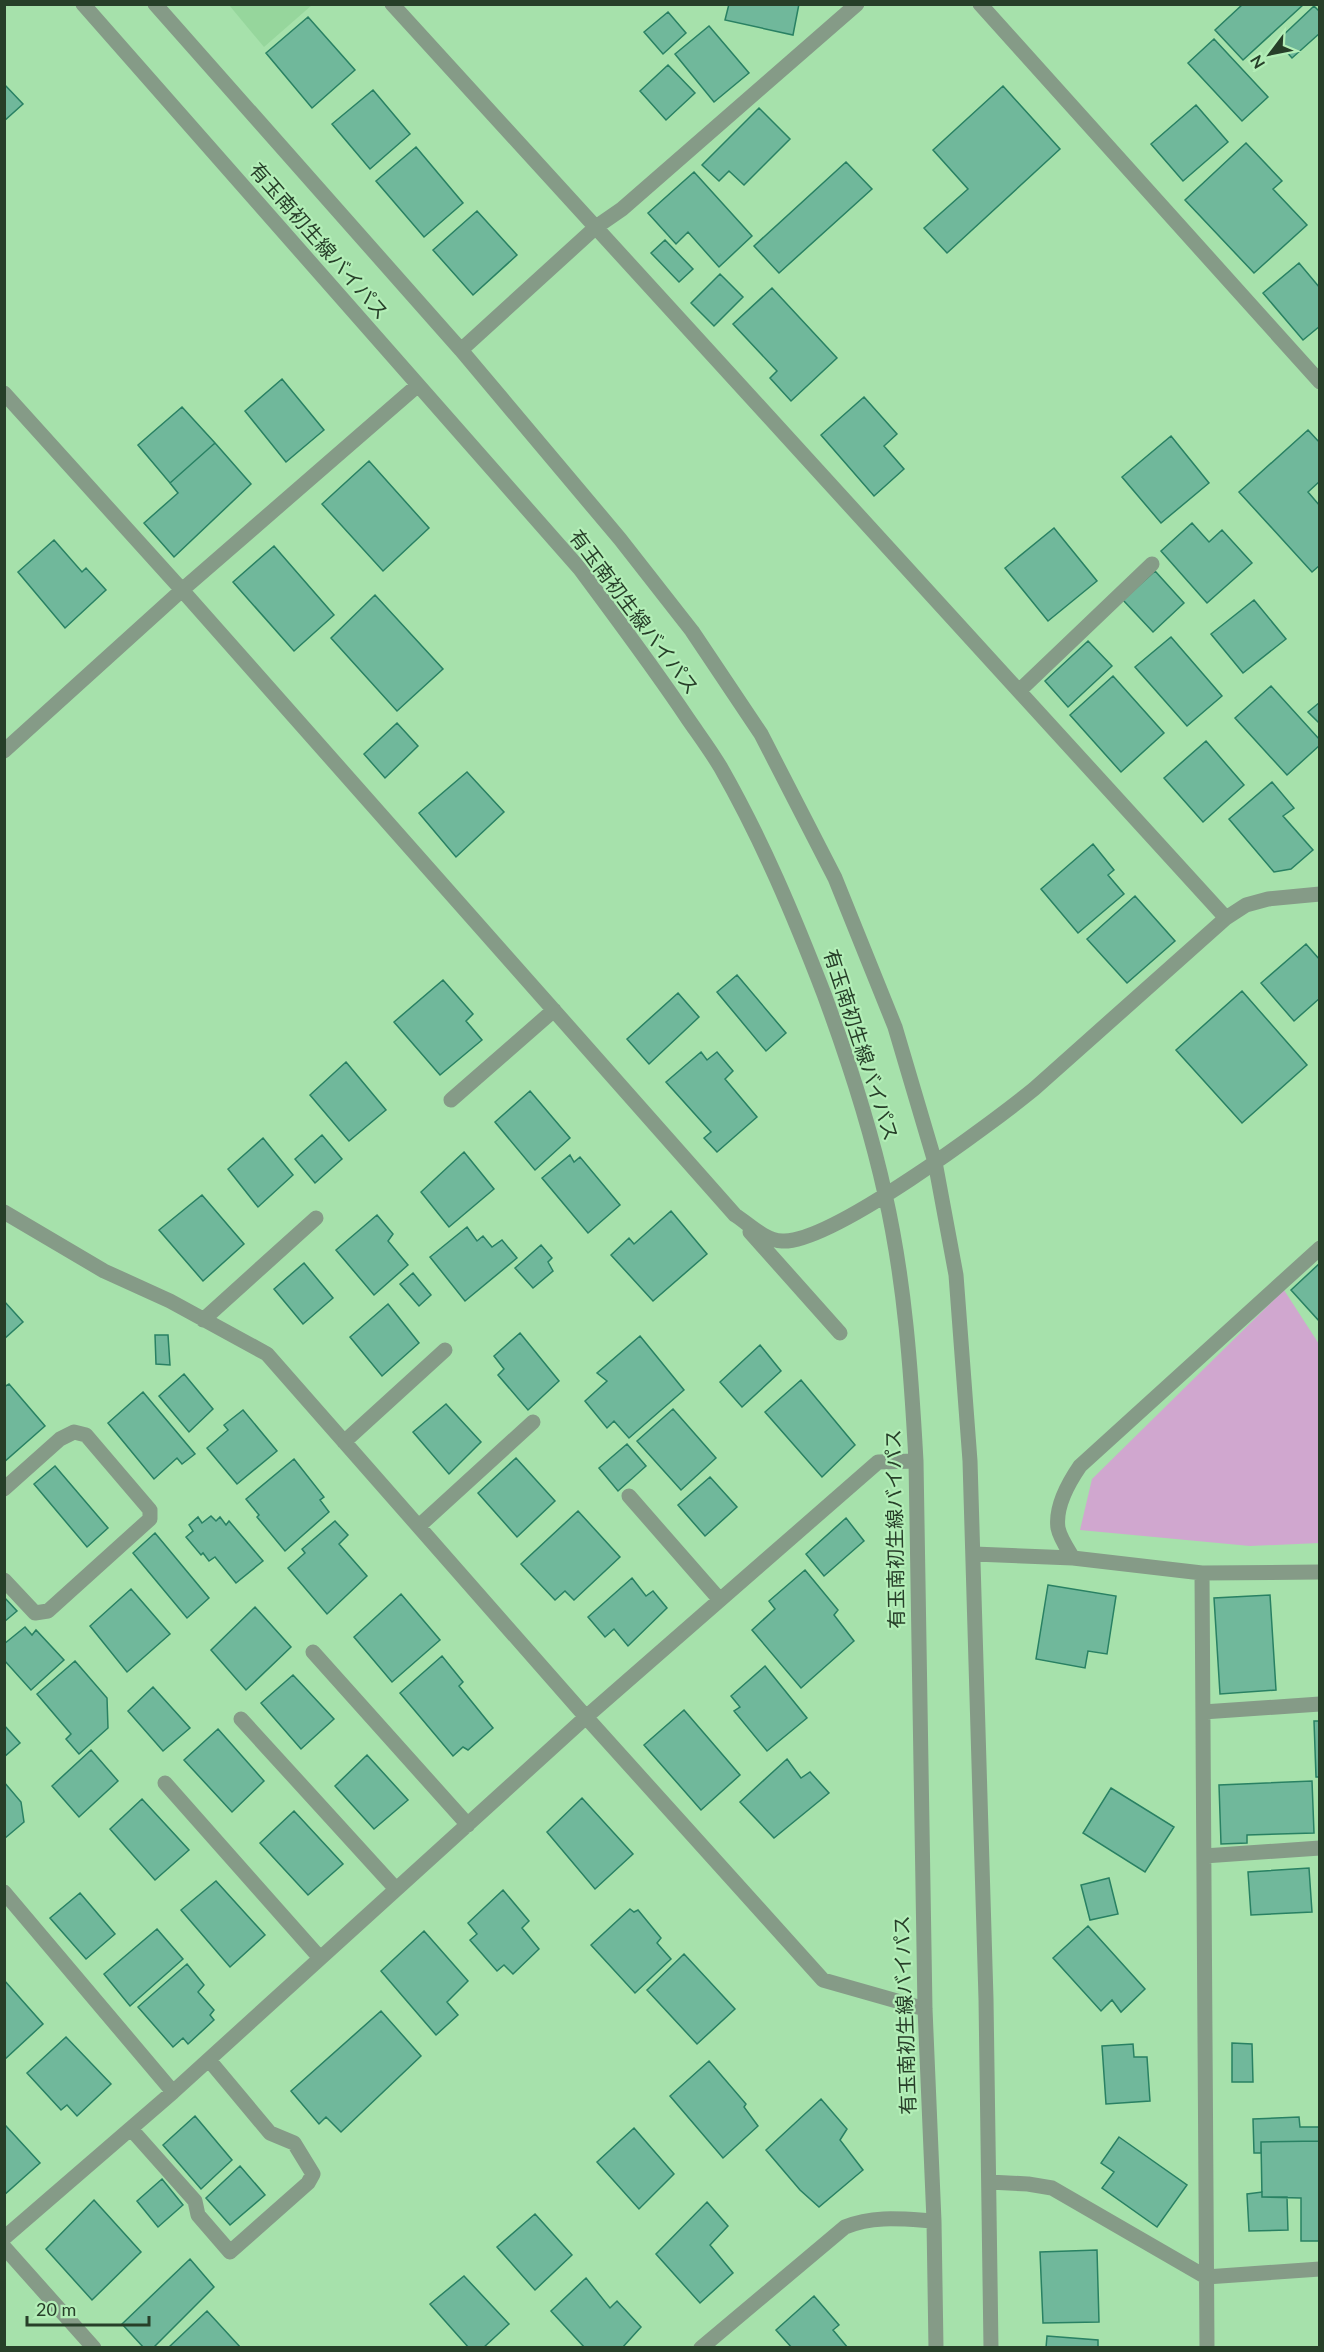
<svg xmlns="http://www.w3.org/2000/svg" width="1324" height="2352" font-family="Lato,'Noto Sans JP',sans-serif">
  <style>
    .built { fill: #96d69c }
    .green { fill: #d0a7cf }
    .building { fill: #70b89b; stroke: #298163; stroke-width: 1.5 }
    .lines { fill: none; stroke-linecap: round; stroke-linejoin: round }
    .minor { stroke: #859b87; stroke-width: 15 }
    .labels { text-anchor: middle; stroke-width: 4.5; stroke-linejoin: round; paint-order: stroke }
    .street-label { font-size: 20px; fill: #273f29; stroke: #b3eeb7 }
  </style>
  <rect width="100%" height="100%" fill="#a6e1ab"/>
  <path class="built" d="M229 5H312L264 47Z"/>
  <path class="green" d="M1284 1290 1319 1344V1543L1250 1546 1080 1530 1092 1479Z"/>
  <path class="building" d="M729 4H799L793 35 725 20Z
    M1243 4H1304L1243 60 1215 30Z
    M1314 6 1320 12V33L1292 58 1277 41Z
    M668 12 686 33 663 54 644 32Z
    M308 17 355 70 312 108 266 53Z
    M709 26 749 73 714 102 675 54Z
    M1214 39 1268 97 1242 121 1188 63Z
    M668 65 695 93 666 120 640 91Z
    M4 84 23 104 4 121Z
    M1003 86 1060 149 947 253 924 228 968 189 933 150Z
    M373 90 410 134 370 169 332 124Z
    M1196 105 1228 142 1183 181 1151 144Z
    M759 108 790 139 744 185 729 171 719 181 702 165Z
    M1246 143 1282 181 1273 189 1307 225 1254 273 1185 200Z
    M416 147 463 203 424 237 376 181Z
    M846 162 872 189 779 273 754 246Z
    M694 172 752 236 719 267 688 232 676 244 648 213Z
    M477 211 517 255 473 295 433 250Z
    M665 240 693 269 679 282 651 253Z
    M1299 263 1320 288V326L1303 340 1263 293Z
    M720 274 743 297 714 326 691 303Z
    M772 288 837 358 791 401 770 378 777 371 733 324Z
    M282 379 324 430 286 462 245 411Z
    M864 397 897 434 884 446 904 469 874 496 821 435Z
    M182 407 215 443 170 483 138 445Z
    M1308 430 1320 443V481L1308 492 1320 506V565L1312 572 1239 492Z
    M1171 436 1209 483 1161 523 1122 477Z
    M215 443 251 484 174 557 144 523 178 493 170 483Z
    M369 461 429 528 383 571 322 504Z
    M1192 523 1209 542 1222 530 1252 563 1207 603 1161 551Z
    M1054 528 1097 581 1048 621 1005 568Z
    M54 540 82 572 86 568 106 590 65 628 18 572Z
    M274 546 334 615 294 651 233 582Z
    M1155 571 1184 603 1153 632 1123 600Z
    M375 595 443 669 397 711 331 638Z
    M1254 600 1286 639 1243 673 1211 634Z
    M1171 637 1222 696 1187 726 1135 667Z
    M1088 641 1112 666 1068 707 1045 681Z
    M1113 676 1164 733 1121 772 1070 715Z
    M1271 686 1320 740V745L1287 775 1235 718Z
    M1320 702V724L1308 712Z
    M397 723 418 746 385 778 364 754Z
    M1206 741 1244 785 1203 822 1164 778Z
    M467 772 504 812 456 857 419 813Z
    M1272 782 1294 808 1283 816 1313 850 1291 869 1274 872 1229 819Z
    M1093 844 1114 870 1108 875 1124 894 1078 933 1041 889Z
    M1135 896 1175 941 1127 983 1087 939Z
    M1306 944 1320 960V998L1294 1021 1261 983Z
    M737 975 786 1033 766 1051 717 992Z
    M443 980 473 1014 466 1021 482 1040 440 1075 394 1022Z
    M1242 991 1307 1065 1242 1123 1176 1050Z
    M678 993 699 1017 649 1064 627 1039Z
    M701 1052 707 1060 717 1052 733 1071 725 1079 757 1117 717 1152 704 1138 711 1132 666 1082Z
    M346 1062 386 1110 349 1141 310 1095Z
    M530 1091 570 1138 535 1170 495 1122Z
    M322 1135 342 1159 315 1183 295 1159Z
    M263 1138 293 1175 258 1207 228 1169Z
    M464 1152 494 1189 449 1227 421 1192Z
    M570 1155 574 1162 580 1157 620 1205 588 1233 542 1178Z
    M202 1195 244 1244 203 1281 159 1230Z
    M671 1211 707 1254 653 1301 611 1255 629 1238 634 1244Z
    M377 1215 393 1234 388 1241 408 1265 374 1295 336 1250Z
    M467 1227 477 1241 483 1236 492 1247 502 1240 517 1258 465 1301 430 1257Z
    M541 1245 552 1258 548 1262 553 1271 533 1288 515 1268Z
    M304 1263 333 1298 303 1324 274 1289Z
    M1320 1263V1322L1291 1290Z
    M413 1273 431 1295 419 1306 400 1284Z
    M4 1301 23 1322 4 1339Z
    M388 1304 419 1343 382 1376 350 1337Z
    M520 1333 559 1381 528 1410 498 1375 504 1369 494 1356Z
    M155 1335H168L170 1365 156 1364Z
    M640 1336 684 1390 629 1438 614 1421 607 1428 585 1401 607 1381 597 1373Z
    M760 1345 781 1371 742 1407 720 1382Z
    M184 1374 213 1409 189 1432 159 1396Z
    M801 1380 855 1445 822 1477 765 1412Z
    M9 1384 45 1426 4 1462V1387Z
    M143 1392 195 1454 182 1464 177 1458 154 1479 108 1423Z
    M446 1404 481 1442 449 1474 413 1432Z
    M673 1409 716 1458 681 1490 637 1441Z
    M243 1410 277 1451 237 1484 207 1448 228 1430 224 1425Z
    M627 1444 646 1466 618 1491 599 1468Z
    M516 1458 555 1501 517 1537 478 1493Z
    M294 1459 324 1497 320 1500 329 1512 285 1551 257 1517 259 1515 246 1499Z
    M55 1466 108 1528 87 1547 34 1484Z
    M710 1477 737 1507 705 1536 678 1505Z
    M578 1511 620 1557 574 1600 565 1591 555 1600 521 1564Z
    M211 1516 216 1521 220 1517 226 1525 229 1521 263 1561 236 1583 215 1557 209 1561 203 1553 201 1555 186 1537 193 1531 189 1525 198 1517 202 1523Z
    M846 1518 864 1541 824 1576 806 1554Z
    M335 1521 348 1535 339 1544 367 1576 327 1614 288 1568 305 1553 302 1549Z
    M155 1533 209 1598 187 1618 133 1553Z
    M805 1570 838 1610 834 1615 854 1641 801 1688 752 1630 775 1609 769 1601Z
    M632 1578 646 1596 653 1591 667 1608 628 1646 614 1629 605 1637 588 1617Z
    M1048 1585 1116 1596 1107 1654 1088 1651 1085 1668 1036 1659Z
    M131 1589 170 1634 127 1672 90 1626Z
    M401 1594 440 1640 392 1682 354 1637Z
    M1270 1595 1276 1690 1220 1694 1214 1598Z
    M4 1597 17 1611 4 1622Z
    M255 1607 291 1647 246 1690 211 1650Z
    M25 1627 32 1635 36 1630 64 1660 31 1690 4 1660V1644Z
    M442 1656 463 1682 459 1686 493 1728 468 1750 463 1747 453 1756 400 1693Z
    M75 1661 107 1698 108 1728 79 1754 66 1739 71 1734 37 1694Z
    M765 1666 807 1718 767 1751 734 1711 740 1707 731 1696Z
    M293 1675 334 1719 301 1749 261 1703Z
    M153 1687 190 1728 163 1751 128 1711Z
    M684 1710 740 1775 701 1810 644 1745Z
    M1314 1721H1320V1777H1316Z
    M4 1725 20 1743 4 1757Z
    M218 1729 264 1781 232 1812 184 1760Z
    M91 1750 118 1781 79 1817 52 1786Z
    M367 1755 408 1800 374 1829 335 1786Z
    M787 1759 801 1778 810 1772 829 1793 774 1838 740 1802Z
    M1312 1781 1314 1833 1247 1835V1843L1221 1844 1219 1785Z
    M4 1782 21 1802 24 1822 4 1839Z
    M1111 1788 1174 1827 1145 1872 1083 1833Z
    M582 1798 633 1854 595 1889 547 1832Z
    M142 1799 189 1850 155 1880 110 1829Z
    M294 1811 343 1864 308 1895 260 1843Z
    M1309 1868 1312 1912 1251 1915 1248 1872Z
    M1109 1878 1118 1914 1090 1920 1081 1885Z
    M216 1881 265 1935 230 1967 181 1910Z
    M503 1890 529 1921 522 1928 539 1949 513 1974 504 1965 497 1971 470 1940 477 1934 468 1923Z
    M80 1893 115 1934 86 1959 50 1918Z
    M630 1909 634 1912 638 1910 661 1938 657 1943 671 1959 635 1993 591 1945Z
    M1088 1926 1145 1989 1121 2012 1112 2000 1101 2011 1053 1958Z
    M157 1929 183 1959 130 2006 104 1974Z
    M424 1931 468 1981 447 2002 458 2015 436 2035 381 1971Z
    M684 1954 735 2009 697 2044 647 1990Z
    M187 1964 204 1985 198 1992 214 2010 210 2015 214 2020 188 2044 183 2038 173 2047 138 2007Z
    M4 1980 43 2024 4 2060Z
    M381 2011 421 2056 341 2132 326 2117 319 2124 291 2091Z
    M66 2037 111 2084 77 2116 67 2105 61 2110 27 2073Z
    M1232 2043 1252 2044 1253 2082H1232Z
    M1133 2044 1134 2057H1147L1150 2101 1106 2104 1102 2046Z
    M709 2061 746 2104 744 2107 758 2126 723 2158 670 2096Z
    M821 2099 847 2129 840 2140 863 2170 819 2207 800 2190 766 2150Z
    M195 2116 232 2160 201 2189 163 2145Z
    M1299 2117 1300 2127H1320V2141L1261 2142V2153H1254L1253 2119Z
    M6 2126 40 2163 4 2195V2127Z
    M634 2128 674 2174 639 2209 597 2162Z
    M1119 2137 1187 2185 1157 2227 1102 2188 1114 2172 1101 2163Z
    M1320 2141V2241H1301V2198L1262 2197 1261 2142Z
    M240 2166 265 2195 230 2225 206 2198Z
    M162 2179 183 2205 158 2227 137 2201Z
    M1262 2192V2197H1287L1288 2230 1249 2231 1247 2194Z
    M94 2200 141 2252 92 2300 46 2249Z
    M707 2202 728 2226 710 2245 733 2273 700 2303 656 2254Z
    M535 2214 572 2255 535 2290 497 2247Z
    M1097 2250 1099 2322 1043 2323 1040 2252Z
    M190 2259 214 2287 153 2348H144L122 2324Z
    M464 2276 509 2324 483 2348H469L430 2304Z
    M586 2278 610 2308 617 2301 641 2327 622 2348H585L551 2311Z
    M814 2296 839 2325 833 2330 848 2348H792L776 2330Z
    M207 2311 241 2348H168Z
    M1047 2336 1098 2340V2348H1046Z"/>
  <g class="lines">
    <path class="minor" d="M83 4 580 569C617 619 654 668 688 719 699 735 711 751 721 768 762 840 794 916 824 994 848 1059 870 1126 885 1194 905 1282 911 1371 916 1461L925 2009 934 2221 936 2348
      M155 4 461 350 620 539 692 631 761 734 835 878 895 1027 935 1162 956 1275 970 1461 986 1999 991 2348
      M980 4 1320 382
      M461 350 596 227 622 209 857 4
      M4 393 182 590 735 1215C749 1224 764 1240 782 1241 831 1244 992 1123 1034 1089L1226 918 392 4
      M1020 690 1152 564
      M4 751 182 590 418 385
      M1226 918 1246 905 1268 899 1320 894
      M451 1100 554 1010
      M4 1212 104 1271 170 1301 267 1354 586 1717 823 1980 925 2009
      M750 1232 840 1333
      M203 1320 316 1218
      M344 1442 445 1350
      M4 1489 60 1439 74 1432 86 1435 150 1510V1519L48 1611 35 1613 4 1580
      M629 1496 720 1600
      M419 1526 533 1422
      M974 1554 1073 1558 1202 1573 1320 1572
      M1073 1558C1067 1548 1060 1538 1058 1528 1055 1507 1069 1482 1080 1466L1320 1248
      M1202 1573 1207 2348
      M313 1652 468 1825
      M1203 1712 1320 1704
      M241 1719 396 1889
      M165 1783 320 1958
      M1204 1856 1320 1848
      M4 1892 173 2092
      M131 2129 195 2201 198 2215 230 2252 308 2183 313 2174 294 2143 270 2133 209 2060
      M989 2182 1028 2184 1052 2188 1206 2277 1320 2269
      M4 2238 173 2092 586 1717 878 1462 916 1461
      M4 2247 94 2348
      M701 2348 845 2227C874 2215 903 2219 934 2221"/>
  </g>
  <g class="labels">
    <g class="street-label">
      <text transform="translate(319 241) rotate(49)" y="7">有玉南初生線バイパス</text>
      <text transform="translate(634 612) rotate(53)" y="7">有玉南初生線バイパス</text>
      <text transform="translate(861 1045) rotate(72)" y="7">有玉南初生線バイパス</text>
      <text transform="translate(895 1529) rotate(-91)" y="7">有玉南初生線バイパス</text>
      <text transform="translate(905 2015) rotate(-92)" y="7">有玉南初生線バイパス</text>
    </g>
  </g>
  <rect width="1324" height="2352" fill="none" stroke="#273f29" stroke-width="12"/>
  <g transform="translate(1270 54) rotate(238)" stroke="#b3eeb7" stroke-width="4.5" paint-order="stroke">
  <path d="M0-4.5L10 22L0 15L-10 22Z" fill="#273f29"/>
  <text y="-9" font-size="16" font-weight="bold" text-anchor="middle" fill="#273f29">N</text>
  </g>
  <path d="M27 2316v9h122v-9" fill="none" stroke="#273f29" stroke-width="3"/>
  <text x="36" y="2316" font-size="18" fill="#273f29" stroke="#b3eeb7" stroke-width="4.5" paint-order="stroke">20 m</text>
</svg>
